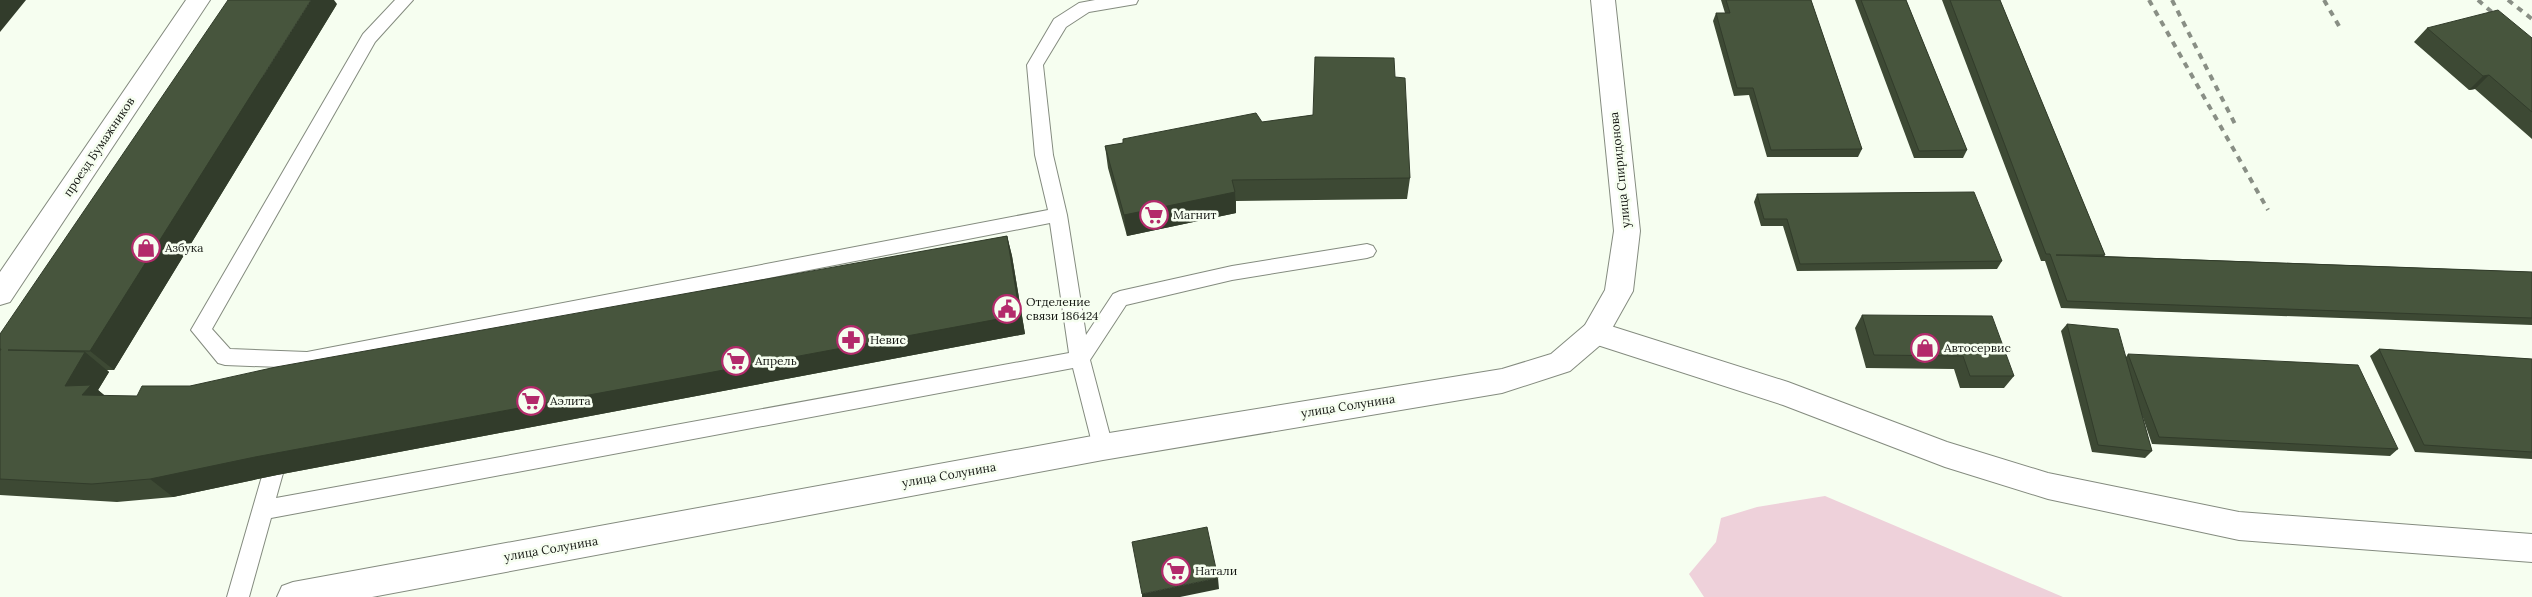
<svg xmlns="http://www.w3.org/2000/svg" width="2532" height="597" font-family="Lora,serif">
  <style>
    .green { fill: #eed1da }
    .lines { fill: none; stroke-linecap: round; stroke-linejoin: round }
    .lane-casing { stroke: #848b7f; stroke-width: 2 }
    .street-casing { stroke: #848b7f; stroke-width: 2 }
    .secondary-casing { stroke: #848b7f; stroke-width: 2 }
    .lane { fill: #fff; fill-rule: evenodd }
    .street { fill: #fff; fill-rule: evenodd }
    .secondary { fill: #fff; fill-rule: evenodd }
    .rail { stroke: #898f85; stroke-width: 4; stroke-dasharray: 6 6; stroke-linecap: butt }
    .wall { fill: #3d4934 }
    .shaded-wall { fill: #323c2b }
    .building { fill: #47553d; stroke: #323c2b }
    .labels { text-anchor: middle; stroke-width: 5; stroke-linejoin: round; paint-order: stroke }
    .street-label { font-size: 12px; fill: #161914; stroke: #f6fef0 }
    .poi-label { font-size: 12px; fill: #161914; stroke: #f6fef0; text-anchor: start }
  </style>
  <rect width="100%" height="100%" fill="#f6fef0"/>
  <path class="green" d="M1825 496 2063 597H1704L1689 574 1716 542 1721 518 1757 507Z"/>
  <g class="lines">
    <defs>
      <path id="lane" d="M395 0H413L375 42 212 329 230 349 307 352 1048 210 1035 155 1027 65 1054 19 1079 3 1095 0H1138L1136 4 1130 5 1089 12 1066 27 1043 65 1053 155 1067 215 1086 335 1113 294 1120 291 1232 266 1367 244 1373 246 1376 251 1373 256 1367 258 1232 280 1126 305 1090 360 1113 447 1110 453 1103 456 1096 453 1093 447 1073 368 271 518 249 597H227L269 452 272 446 279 443 286 446 289 452 276 498 1069 353 1050 223 307 368 225 365 218 363 191 330 363 34Z"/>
      <path id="street" d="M186 0H210L10 302 0 305V272Z
        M1595 321 1788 382 1947 442 2048 473 2239 512 2532 534V562L2239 540 2048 499 1945 467 1783 405 1585 341 1581 333 1585 325Z"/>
      <path id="secondary" d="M1591 0H1615L1640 231 1633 291 1605 341 1570 371 1502 393 1103 460 372 597H277L282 586 293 582 1103 434 1502 369 1551 354 1585 325 1605 290 1614 231Z"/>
    </defs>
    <use href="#lane" class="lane-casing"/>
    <use href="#street" class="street-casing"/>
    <use href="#secondary" class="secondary-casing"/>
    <use href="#lane" class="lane"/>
    <use href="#street" class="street"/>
    <use href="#secondary" class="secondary"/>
    <path class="rail" d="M2149 0 2268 210
      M2172 0 2235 124
      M2324 0 2339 26
      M2478 0 2502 21
      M2508 0 2532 19"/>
  </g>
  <path class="wall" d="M1721 0H1811L1862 149 1858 157H1767L1749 95 1734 96 1713 21 1716 13H1725Z
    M1855 0H1906L1967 150 1963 158H1914Z
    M1942 0H2000L2105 255 2104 256 2532 272V325L2061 308 2045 261H2041Z
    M337 4 114 370H107L109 372 98 390 105 396H137L190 386 1007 236 1012 256 1025 334 277 475 173 497 117 502 0 495V334Z
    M2427 28 2532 38V139L2475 89 2469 90 2414 42Z
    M1395 77 1410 178 1407 199 1236 201V213L1127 236 1108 168 1105 146 1262 122 1313 115Z
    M1757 194 2002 261 1997 269 1797 271 1783 226H1761L1754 202Z
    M1862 315 2014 376 2004 388H1960L1954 369 1866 368 1855 328Z
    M2067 324 2126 357 2128 354 2398 449 2390 456 2152 444 2142 415 2152 451 2145 458 2092 452 2061 331Z
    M2379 349 2532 359V459L2415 452 2370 356Z"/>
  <path class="shaded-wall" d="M0 0H26L0 32Z
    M311 0H334L337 4 114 370 90 351Z
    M2489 75 2475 89 2469 90 2483 76Z
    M1235 192 1236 213 1127 236 1124 215Z
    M1007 236 1012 256 1025 334 277 475 173 497 150 479Z
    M85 352 109 372 98 390 115 404 106 414 65 386Z
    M1218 578 1219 589 1180 597H1142V594Z"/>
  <path class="building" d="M228 0H311L90 351 8 350 85 352 65 386 91 385 82 395 137 396 142 386H190L276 367 1007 236 1020 315 255 457 150 479 92 484 0 479V351L1 349H0V334Z
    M1726 0H1811L1862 149 1771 150 1753 88H1737L1716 13H1730Z
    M1861 0H1906L1967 150 1919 151Z
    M1950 0H2000L2105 255H2056L2532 272V318L2067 301 2050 254H2046Z
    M2498 10 2532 38V112L2489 75 2483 76 2427 28Z
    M1315 57 1394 58 1395 77 1405 78 1410 178 1232 180 1235 192 1124 215 1105 146 1123 143V139L1256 113 1262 122 1313 115Z
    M1974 192 2002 261 1800 264 1787 219H1764L1757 194Z
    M1862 315 1992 316 2014 376H1970L1963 356 1874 355Z
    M2067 324 2118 329 2152 451 2098 445Z
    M2379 349 2532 359V452L2424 445Z
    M2128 354 2358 365 2398 449 2159 437Z
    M1207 527 1218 578 1142 594 1132 542Z"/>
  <defs>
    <symbol id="supermarket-ring" viewBox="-11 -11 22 22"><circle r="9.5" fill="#f6fef0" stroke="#b32a6b" stroke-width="1.5"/><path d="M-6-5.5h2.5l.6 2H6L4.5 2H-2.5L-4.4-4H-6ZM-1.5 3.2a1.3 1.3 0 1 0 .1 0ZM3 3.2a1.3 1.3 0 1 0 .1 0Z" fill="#b32a6b"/></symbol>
    <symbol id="shop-ring" viewBox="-11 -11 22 22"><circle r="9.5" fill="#f6fef0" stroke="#b32a6b" stroke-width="1.5"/><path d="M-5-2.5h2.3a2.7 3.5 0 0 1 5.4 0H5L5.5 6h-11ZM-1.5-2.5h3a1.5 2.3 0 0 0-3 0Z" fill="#b32a6b"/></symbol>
    <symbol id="civic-ring" viewBox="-11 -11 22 22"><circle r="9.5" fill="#f6fef0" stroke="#b32a6b" stroke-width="1.5"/><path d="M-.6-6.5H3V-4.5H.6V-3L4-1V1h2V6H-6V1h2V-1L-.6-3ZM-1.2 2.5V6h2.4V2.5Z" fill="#b32a6b"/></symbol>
    <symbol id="pharmacy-ring" viewBox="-11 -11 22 22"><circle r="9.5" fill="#f6fef0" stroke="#b32a6b" stroke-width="1.5"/><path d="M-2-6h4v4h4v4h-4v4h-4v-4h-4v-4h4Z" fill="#b32a6b"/></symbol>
  </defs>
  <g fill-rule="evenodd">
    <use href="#supermarket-ring" x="1138" y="199" width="32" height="32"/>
    <use href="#shop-ring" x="130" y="232" width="32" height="32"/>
    <use href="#civic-ring" x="991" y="293" width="32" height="32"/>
    <use href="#pharmacy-ring" x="835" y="324" width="32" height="32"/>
    <use href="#shop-ring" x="1909" y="332" width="32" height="32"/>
    <use href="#supermarket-ring" x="720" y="345" width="32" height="32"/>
    <use href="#supermarket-ring" x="515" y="385" width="32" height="32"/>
    <use href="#supermarket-ring" x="1160" y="555" width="32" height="32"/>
  </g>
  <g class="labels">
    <g class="street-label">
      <text transform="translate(99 147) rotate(-56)" y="4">проезд Бумажников</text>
      <text transform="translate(1620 170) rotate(-96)" y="4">улица Спиридонова</text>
      <text transform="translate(1348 406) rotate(-9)" y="4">улица Солунина</text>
      <text transform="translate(949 475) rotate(-10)" y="4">улица Солунина</text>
      <text transform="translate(551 549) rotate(-10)" y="4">улица Солунина</text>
    </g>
    <g class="poi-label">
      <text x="1173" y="219">Магнит</text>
      <text x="165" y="252">Азбука</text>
      <text x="1026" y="306">Отделение<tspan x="1026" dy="14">связи 186424</tspan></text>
      <text x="870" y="344">Невис</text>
      <text x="1944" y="352">Автосервис</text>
      <text x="755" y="365">Апрель</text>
      <text x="550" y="405">Аэлита</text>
      <text x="1195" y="575">Натали</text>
    </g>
  </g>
</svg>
